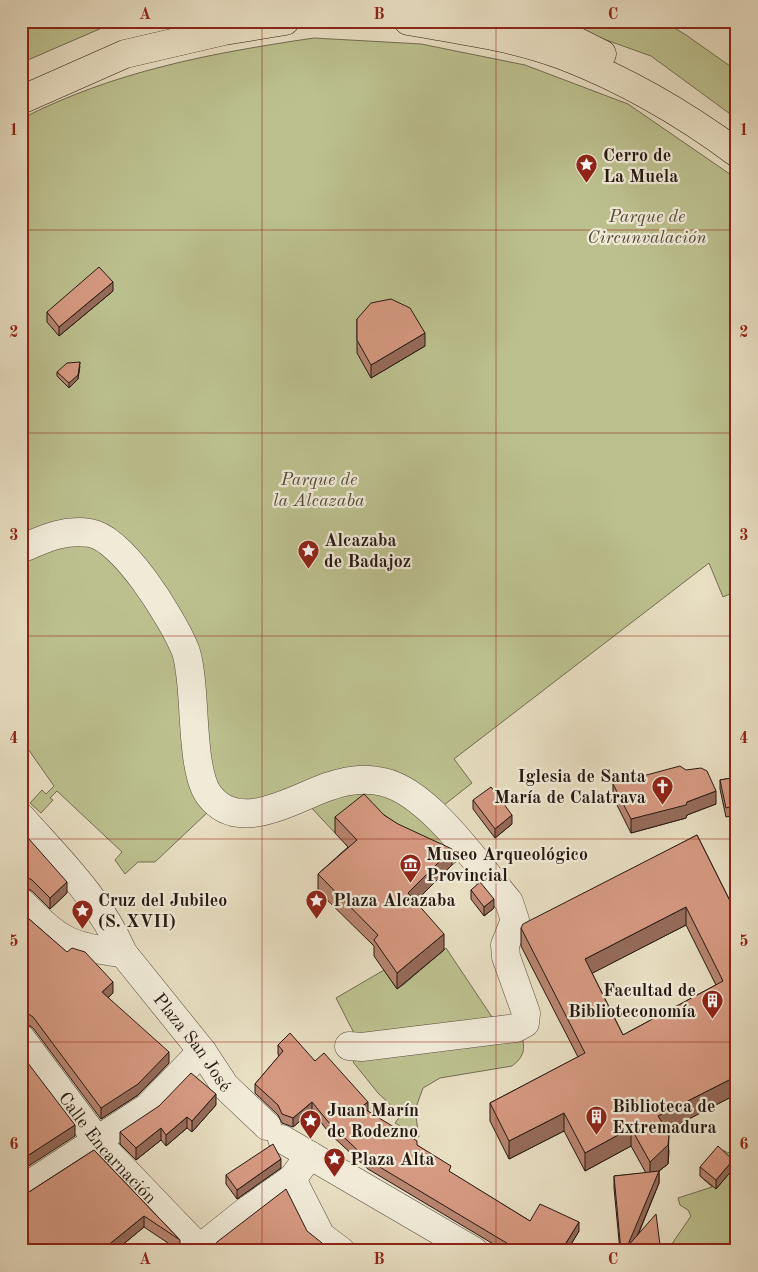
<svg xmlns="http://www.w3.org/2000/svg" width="758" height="1272" font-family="'Old Standard TT',serif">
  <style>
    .green { fill: #bcc08f; stroke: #716c51 }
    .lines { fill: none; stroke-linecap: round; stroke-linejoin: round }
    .minor-casing { stroke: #564a3f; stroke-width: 29 }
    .major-casing { stroke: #261813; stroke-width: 29 }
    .minor { stroke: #f0ead7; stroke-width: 28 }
    .major { stroke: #e8dec2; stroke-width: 28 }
    .wall { fill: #b7846f; stroke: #261813; fill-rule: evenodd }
    .shaded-wall { fill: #956b5a; stroke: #261813 }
    .building { fill: #d59981; stroke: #261813; fill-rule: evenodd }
    .grid { fill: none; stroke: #8f2418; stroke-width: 1; stroke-opacity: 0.55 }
    .labels { text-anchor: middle; stroke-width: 4.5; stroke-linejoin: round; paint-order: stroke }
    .poi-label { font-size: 18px; font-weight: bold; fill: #261813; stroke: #f0ead7; text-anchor: start }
    .park-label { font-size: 18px; font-style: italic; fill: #534a38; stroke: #f0ead7 }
    .street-label { font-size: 18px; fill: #261813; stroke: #f0ead7 }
    .neatline { fill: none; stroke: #8f2418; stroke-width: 2 }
    .grid-label { font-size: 16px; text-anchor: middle; font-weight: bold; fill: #8f2418 }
  </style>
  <rect width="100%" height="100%" fill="#e8dec2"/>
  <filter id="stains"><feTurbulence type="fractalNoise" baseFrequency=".004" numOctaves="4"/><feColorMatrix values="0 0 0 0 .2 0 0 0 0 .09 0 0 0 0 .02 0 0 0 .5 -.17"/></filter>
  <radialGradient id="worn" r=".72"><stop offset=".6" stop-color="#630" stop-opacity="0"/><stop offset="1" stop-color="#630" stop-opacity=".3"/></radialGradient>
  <path class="green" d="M21 21H128L111 24 21 63Z
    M553 21H663L686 35 737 71V119L651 56Z
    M314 38 421 44 525 65 628 104 737 179V603L732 593 723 597 709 563 454 759 472 783 439 809 473 849 452 865 404 843 335 833 308 804 257 826H230L210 810 155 862H138L125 874 115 860 122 852 57 791 50 798 53 800 41 813 30 803 42 790 46 794 54 786 21 739V119C114 71 212 53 314 38Z
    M446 948 494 1020 355 1035 336 998 384 970 395 986H402Z
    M521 1034C526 1049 524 1057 512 1066L440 1078 423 1088 415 1110 419 1137 395 1123 401 1115 378 1093 353 1062 358 1056Z
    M737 1145V1239L716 1251H667L691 1216 688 1210 680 1205 678 1198 712 1187 700 1176 723 1150 728 1153Z"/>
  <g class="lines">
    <defs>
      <g id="minor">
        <path d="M21 549C44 539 64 529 90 533 123 538 171 617 184 647 188 655 189 664 190 673 195 703 192 773 209 795 238 835 293 799 327 787 344 781 364 777 383 782 429 792 479 866 509 902L515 920 505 945 506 957 526 1013 525 1023 516 1028 362 1047 349 1046"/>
        <path id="s1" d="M21 817C59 860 100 899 123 953L202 1051 225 1086 267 1126"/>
        <path d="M21 902C59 940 68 947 123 953"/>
        <path id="s2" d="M21 1038 103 1148 202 1251"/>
        <path d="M282 1139 474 1251"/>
        <path d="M292 1179 321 1236 341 1251"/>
        <path d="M21 1190 148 1107 202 1051"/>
        <path d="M200 1248 245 1212 292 1179 310 1155"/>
      </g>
      <path id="major" d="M408 21C460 30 514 37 564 56 626 80 683 113 737 153
        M513 21 568 37 602 54
        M21 100 125 54 224 31 285 21"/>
    </defs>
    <use href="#minor" class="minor-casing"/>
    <use href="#major" class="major-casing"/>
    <use href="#minor" class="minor"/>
    <use href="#major" class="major"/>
  </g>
  <path class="wall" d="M113 291 59 336 47 322V312Z
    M357 319 425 346 371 378 357 353Z
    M80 366 78 379 69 388 57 376V372Z
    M737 777V815L726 817 720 789V780Z
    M613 784 716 804 687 815 686 818 631 833 613 797Z
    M473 800 512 824 495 838 473 809Z
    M384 815 452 865 416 901 444 950 397 989 374 956V946L318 891V874L348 847 335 833V817Z
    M21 830 67 893 50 909 32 891 24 887H21Z
    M697 835 737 915V1094L667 1130 669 1152 668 1164 659 1171V1183L638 1235 660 1251H620L614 1188V1176L646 1173 631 1146 585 1171 564 1131 509 1159 490 1121V1103L578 1057 521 946V928ZM686 925 716 985 623 1035 592 973Z
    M471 890 494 908 484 916 471 899Z
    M21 912 113 993 108 998 169 1063 138 1095 101 1119 33 1028 27 1024 21 1023Z
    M278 1045 315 1061 368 1111 417 1145 451 1173 530 1221 579 1231 567 1251H505L368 1169 330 1134 312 1111 293 1127 282 1123 278 1115 255 1093V1084L279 1056 278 1054Z
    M216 1105 192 1132 187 1128 166 1146 161 1140 136 1160 120 1144V1132Z
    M94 1150 180 1240V1251L144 1227 115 1251H21L29 1192Z
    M700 1167 733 1169 716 1189 700 1176Z
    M281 1168 237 1199 226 1184V1175Z"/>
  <path class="shaded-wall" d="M113 282V291L59 336V327Z
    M425 333V346L371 378V365Z
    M80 362 78 379 69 388V383Z
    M716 791V804L687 815 686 818 631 833V819L687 802Z
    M512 815V824L495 838V829Z
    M452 849V865L408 909V893Z
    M67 882V893L50 909V898Z
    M494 899V908L484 916V907Z
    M686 907V925L585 977V959Z
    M444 934V950L397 989V973Z
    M113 982V993L102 1003V992Z
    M169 1052V1063L138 1095 101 1119V1108Z
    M737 1076V1094L658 1135V1116Z
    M216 1094V1105L192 1132V1121Z
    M312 1102V1111L293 1127V1118Z
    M368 1102V1111L361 1107Z
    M564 1113V1131L509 1159V1141Z
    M187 1117V1128L166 1146V1135Z
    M75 1125V1136L21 1171V1160Z
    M161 1128V1140L136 1160V1148Z
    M631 1128V1146L585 1171V1153Z
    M669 1134 668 1164 659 1171V1183L631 1251 627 1247 650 1180V1162Z
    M281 1159V1168L237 1199V1190Z
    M733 1160V1169L716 1189V1180Z
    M144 1216V1227L115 1251H101Z
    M579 1222V1231L567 1251H561Z
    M660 1245V1251H647Z"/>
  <path class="building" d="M99 267 113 282 59 327 47 312Z
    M391 299 410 308 425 333 371 365 357 340V319L371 303Z
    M80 362 78 375 69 383 57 372 67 363Z
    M680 766 686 770 701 768 707 771 716 791 687 802 686 805 631 819 613 784Z
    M737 777V805L726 808 720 780Z
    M491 787 512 815 495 829 473 800Z
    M364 794 384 815 398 824 452 849 408 893 444 934 397 973 374 940 378 935 318 874 357 840 335 817Z
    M21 830 67 882 50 898 32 880 24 876H21Z
    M697 835 737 915V1076L658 1116 669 1134 668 1145 650 1162 631 1128 585 1153 564 1113 509 1141 490 1103 585 1053 521 928 523 924ZM686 907 723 981 623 1035 585 959Z
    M480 882 494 899 484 907 471 890Z
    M21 912 67 952 72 948 85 952 113 982 102 992 169 1052 138 1084 101 1108 33 1017 27 1013 21 1012Z
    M290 1033 315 1061 324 1053 368 1102 361 1107 417 1141V1145L451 1166 449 1171 530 1221 540 1204 579 1222 561 1251H520L368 1160 330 1124 312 1102 293 1118 282 1114 278 1105 255 1084 283 1051 278 1045Z
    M21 1054 75 1125 21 1160Z
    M191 1073 216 1094 192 1121 187 1117 166 1135 161 1128 136 1148 120 1132 159 1106Z
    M273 1144 281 1159 237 1190 226 1175Z
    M718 1146 733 1160 716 1180 700 1167Z
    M94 1150 180 1240 144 1216 101 1251H21V1195L29 1192Z
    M659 1171 627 1247 656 1214 660 1245 647 1251H621L614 1176Z
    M286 1189 307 1231 332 1251H218L215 1246 217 1242Z"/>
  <path class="grid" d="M262 21V1251M496 21V1251M21 230H737M21 433H737M21 636H737M21 839H737M21 1042H737"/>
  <defs>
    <symbol id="sight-pin" viewBox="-11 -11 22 30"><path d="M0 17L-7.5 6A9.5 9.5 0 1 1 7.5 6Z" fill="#8f2418" stroke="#f0ead7"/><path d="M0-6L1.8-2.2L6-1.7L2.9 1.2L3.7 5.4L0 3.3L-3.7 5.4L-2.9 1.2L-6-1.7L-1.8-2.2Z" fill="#fff"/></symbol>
    <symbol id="church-pin" viewBox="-11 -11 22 30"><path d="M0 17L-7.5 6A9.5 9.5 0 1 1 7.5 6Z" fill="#8f2418" stroke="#f0ead7"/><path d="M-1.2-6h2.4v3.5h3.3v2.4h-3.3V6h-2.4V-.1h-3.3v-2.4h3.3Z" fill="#fff"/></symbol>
    <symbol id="museum-pin" viewBox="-11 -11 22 30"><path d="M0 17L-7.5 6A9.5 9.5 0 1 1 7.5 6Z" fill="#8f2418" stroke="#f0ead7"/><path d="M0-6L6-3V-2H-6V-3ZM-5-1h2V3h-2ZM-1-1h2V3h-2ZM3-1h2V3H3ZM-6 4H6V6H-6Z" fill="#fff"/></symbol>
    <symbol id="building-pin" viewBox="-11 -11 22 30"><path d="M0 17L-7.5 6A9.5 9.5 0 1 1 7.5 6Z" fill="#8f2418" stroke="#f0ead7"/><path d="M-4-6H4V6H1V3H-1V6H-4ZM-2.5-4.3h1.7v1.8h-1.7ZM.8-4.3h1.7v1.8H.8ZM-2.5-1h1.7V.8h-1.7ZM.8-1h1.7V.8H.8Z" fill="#fff"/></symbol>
  </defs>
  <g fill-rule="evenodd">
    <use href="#sight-pin" x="574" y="152" width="25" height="34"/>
    <use href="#sight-pin" x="296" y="538" width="25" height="34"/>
    <use href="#church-pin" x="650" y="774" width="25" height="34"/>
    <use href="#museum-pin" x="398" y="852" width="25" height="34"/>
    <use href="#sight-pin" x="304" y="888" width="25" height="34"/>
    <use href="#sight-pin" x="70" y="898" width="25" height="34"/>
    <use href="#building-pin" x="700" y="988" width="25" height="34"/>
    <use href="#building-pin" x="584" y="1104" width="25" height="34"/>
    <use href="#sight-pin" x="298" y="1108" width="25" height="34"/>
    <use href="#sight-pin" x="322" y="1146" width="25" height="34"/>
  </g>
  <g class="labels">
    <g class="poi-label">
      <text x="603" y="161">Cerro de<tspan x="603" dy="21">La Muela</tspan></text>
      <text x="324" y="546">Alcazaba<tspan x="324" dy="21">de Badajoz</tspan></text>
      <text x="646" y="782" text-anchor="end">Iglesia de Santa<tspan x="646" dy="21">María de Calatrava</tspan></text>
      <text x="426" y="860">Museo Arqueológico<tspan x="426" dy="21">Provincial</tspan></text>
      <text x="98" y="906">Cruz del Jubileo<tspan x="98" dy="21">(S. XVII)</tspan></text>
      <text x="333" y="906">Plaza Alcazaba</text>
      <text x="696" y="996" text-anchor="end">Facultad de<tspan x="696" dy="21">Biblioteconomía</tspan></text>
      <text x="612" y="1112">Biblioteca de<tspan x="612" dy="21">Extremadura</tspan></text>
      <text x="327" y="1116">Juan Marín<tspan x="327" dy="21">de Rodezno</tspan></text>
      <text x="350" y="1165">Plaza Alta</text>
    </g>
    <g class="park-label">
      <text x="647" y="222">Parque de<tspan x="647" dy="21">Circunvalación</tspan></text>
      <text x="319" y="485">Parque de<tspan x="319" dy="21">la Alcazaba</tspan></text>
    </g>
    <g class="street-label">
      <text dy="6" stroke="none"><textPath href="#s1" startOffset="284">Plaza San José</textPath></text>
      <text dy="6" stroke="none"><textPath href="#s2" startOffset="140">Calle Encarnación</textPath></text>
    </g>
  </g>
  <rect width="758" height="1272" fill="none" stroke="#e8dec2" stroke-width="55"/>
  <rect x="28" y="28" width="702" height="1216" class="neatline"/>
  <g class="grid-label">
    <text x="145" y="19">A</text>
    <text x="379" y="19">B</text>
    <text x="613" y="19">C</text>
    <text x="14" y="135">1</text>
    <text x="744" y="135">1</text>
    <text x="14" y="337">2</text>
    <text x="744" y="337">2</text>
    <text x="14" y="540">3</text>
    <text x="744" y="540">3</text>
    <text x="14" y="743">4</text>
    <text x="744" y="743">4</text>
    <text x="14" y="946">5</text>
    <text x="744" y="946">5</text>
    <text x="14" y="1149">6</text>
    <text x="744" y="1149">6</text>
    <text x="145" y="1264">A</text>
    <text x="379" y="1264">B</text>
    <text x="613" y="1264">C</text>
  </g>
  <rect width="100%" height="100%" filter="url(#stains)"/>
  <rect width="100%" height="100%" fill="url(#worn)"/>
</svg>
